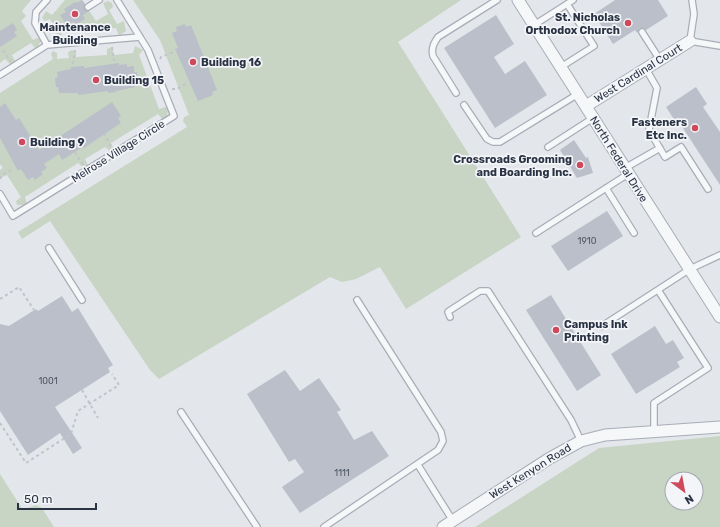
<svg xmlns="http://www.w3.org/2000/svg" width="720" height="527" font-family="Rubik,sans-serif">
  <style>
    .green { fill: #c8d5c4; fill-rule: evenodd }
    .building { fill: #babfc9 }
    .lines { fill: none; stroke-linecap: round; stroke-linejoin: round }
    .lane-casing { stroke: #a8adb6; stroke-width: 8 }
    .street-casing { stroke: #a8adb6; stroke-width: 13 }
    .path { stroke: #c1c4ca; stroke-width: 2; stroke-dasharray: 3 3; stroke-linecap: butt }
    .lane { stroke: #f6f7f9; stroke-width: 5.5 }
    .street { stroke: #f6f7f9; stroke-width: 11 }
    .poi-dot { fill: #cf495c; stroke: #f3f5f8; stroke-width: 1.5 }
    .labels { text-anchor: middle; stroke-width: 3.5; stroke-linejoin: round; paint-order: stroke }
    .number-label { font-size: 9px; fill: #4e5665 }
    .poi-label { font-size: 11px; font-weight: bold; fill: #2a3344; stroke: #f3f5f8; text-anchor: start }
    .street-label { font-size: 11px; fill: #2a3344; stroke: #f3f5f8 }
  </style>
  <rect width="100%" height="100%" fill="#e3e6eb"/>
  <path class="green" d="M0 0H31L22 11 26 16 21 21 33 40 37 38 41 40 38 47 35 48 31 43 12 55 15 61 11 65 5 59 0 63Z
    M65 0H82L96 21 108 14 103 3 108 1 112 3 113 7 109 10 117 24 124 21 126 31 119 36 116 28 62 32 60 40 55 39V35L58 32 50 19 45 21 42 18 46 11 52 15Z
    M133 0H461L398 42 521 237 406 309 380 267 356 279 342 282 330 277 159 379 150 370 50 221 22 239 18 232 187 127 183 121 184 117 189 115 160 40Z
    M135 46 143 50 139 55 159 109 166 107 168 109 167 117 162 119 158 114 111 143 114 149 111 152 105 147 85 159 88 165 85 169 78 163 25 197 27 205H17L16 201 21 197 7 175 0 178V170L3 168 0 164V93L53 59 51 54 53 51 57 53V59L69 58 68 52 72 50 76 52V57L107 55V49L112 47 114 55 133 53Z
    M720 436V527H475L599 448ZM672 479H696V503H672Z
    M0 474 23 510 36 505 42 508 54 527H0Z"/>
  <path class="building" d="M82 0 85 4V10L89 11 83 15 85 19 75 25 73 22 67 26 60 15 66 12 64 9 75 2 76 3Z
    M615 0H658L668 16 646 30 640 28 637 33 635 30 613 44 594 14Z
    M496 15 514 44 494 57 505 74 525 61 547 95 495 128 444 48Z
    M13 23 17 30 14 32 17 36 0 47V31Z
    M185 24 186 27 191 25 217 90 212 92 213 95 198 101 175 49 178 48 172 33 177 31 176 27Z
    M119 63V65L127 64V67L134 66V72H137L138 81H135V87L116 91V92L108 93V91L78 95V93H59L58 87H56L55 78 58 77 57 72 71 69V67L84 66V68Z
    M696 87 707 104 703 107 720 132V185L679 122 677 124 666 107Z
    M112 102 121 116 118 118 121 123 84 148 83 147 62 160 59 154 44 164 47 168 41 172 43 174 35 180 33 177 28 180 21 169 18 171 0 138V107L5 103 16 120 19 118 39 150Z
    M574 140 586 158 588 157 593 173 577 178 560 150Z
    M607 211 623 236 568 271 551 246Z
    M551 295 601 375 577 391 526 310Z
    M62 296 72 312 78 308 113 365 108 368 110 372 55 407 82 448 73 454 60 433 28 455 0 411V324L9 326 36 309 38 311Z
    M655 326 666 344 673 340 684 358 677 362 680 367 636 394 611 354Z
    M285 370 300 391 319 378 341 410 337 412 354 440 372 431 389 456 300 513 282 487 304 472 295 459 289 462 247 394Z"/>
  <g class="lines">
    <defs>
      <path id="lane" d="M47 0 36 12 35 23 47 45
        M692 0 694 14 690 41 720 46
        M88 7 99 0
        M534 25 567 4
        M642 32 660 60
        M561 67 594 46 567 4 573 0
        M646 69 657 88 649 130 665 157 681 147 708 189
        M0 75 47 45 140 37
        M456 93 433 56C431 48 434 43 438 37L497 0
        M464 105 487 139 493 142H500L578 94
        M548 147 593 118
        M625 168 660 148
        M606 188 634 233
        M0 194 13 216 174 116 148 50 117 0
        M536 233 628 174
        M49 248 82 300
        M450 317 448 312 449 311 480 291H488L571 420 581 441
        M602 326 690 269 720 255
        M181 412 257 527
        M654 432V403L708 368 658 290
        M418 465 453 521
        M324 527 438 450 443 441 441 432 357 300"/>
      <path id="street" d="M518 0 720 317
        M586 106 690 41
        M443 527 550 458 581 441 605 435 720 427"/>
    </defs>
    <use href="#lane" class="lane-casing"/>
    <use href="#street" class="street-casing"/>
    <path class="path" d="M112 47 114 61
      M3 50 10 61
      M160 59 161 57 174 52
      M73 64 75 50
      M172 89H177L187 83
      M104 133 111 147
      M75 152 83 165
      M0 179 2 175 12 170
      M0 299 19 287 34 310
      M82 390 98 418
      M0 423 26 463 71 434 78 411 119 385 112 374"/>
    <use href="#lane" class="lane"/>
    <use href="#street" class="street"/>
  </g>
  <g class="poi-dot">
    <circle cx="75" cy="14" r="4"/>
    <circle cx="628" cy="23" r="4"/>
    <circle cx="193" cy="62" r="4"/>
    <circle cx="96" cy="80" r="4"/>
    <circle cx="695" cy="128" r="4"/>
    <circle cx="22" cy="142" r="4"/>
    <circle cx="580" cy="165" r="4"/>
    <circle cx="556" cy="330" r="4"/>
  </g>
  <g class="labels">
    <g class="number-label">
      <text x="587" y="244">1910</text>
      <text x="48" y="384">1001</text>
      <text x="342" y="476">1111</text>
    </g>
    <g class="poi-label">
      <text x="620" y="21" text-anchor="end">St. Nicholas<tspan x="620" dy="13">Orthodox Church</tspan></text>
      <text x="75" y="31" text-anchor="middle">Maintenance<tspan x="75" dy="13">Building</tspan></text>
      <text x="201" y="66">Building 16</text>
      <text x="104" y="84">Building 15</text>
      <text x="687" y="126" text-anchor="end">Fasteners<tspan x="687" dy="13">Etc Inc.</tspan></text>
      <text x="30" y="146">Building 9</text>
      <text x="572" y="163" text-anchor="end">Crossroads Grooming<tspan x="572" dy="13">and Boarding Inc.</tspan></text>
      <text x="564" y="328">Campus Ink<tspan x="564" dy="13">Printing</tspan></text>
    </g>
    <g class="street-label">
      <text transform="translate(638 73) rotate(-32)" y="4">West Cardinal Court</text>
      <text transform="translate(118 151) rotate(-32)" y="4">Melrose Village Circle</text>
      <text transform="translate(619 159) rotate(58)" y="4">North Federal Drive</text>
      <text transform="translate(530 471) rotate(-32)" y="4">West Kenyon Road</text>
    </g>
  </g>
  <g transform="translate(684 491) rotate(148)"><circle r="19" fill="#f3f5f8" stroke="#a3a7b0"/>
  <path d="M0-3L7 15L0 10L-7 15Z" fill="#cf495c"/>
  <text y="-6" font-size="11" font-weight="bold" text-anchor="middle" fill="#2a3344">N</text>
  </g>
  <path d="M18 503v6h78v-6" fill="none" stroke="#2a3344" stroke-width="2"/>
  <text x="24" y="503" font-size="12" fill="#2a3344" stroke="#f3f5f8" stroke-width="3" paint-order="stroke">50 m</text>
</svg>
